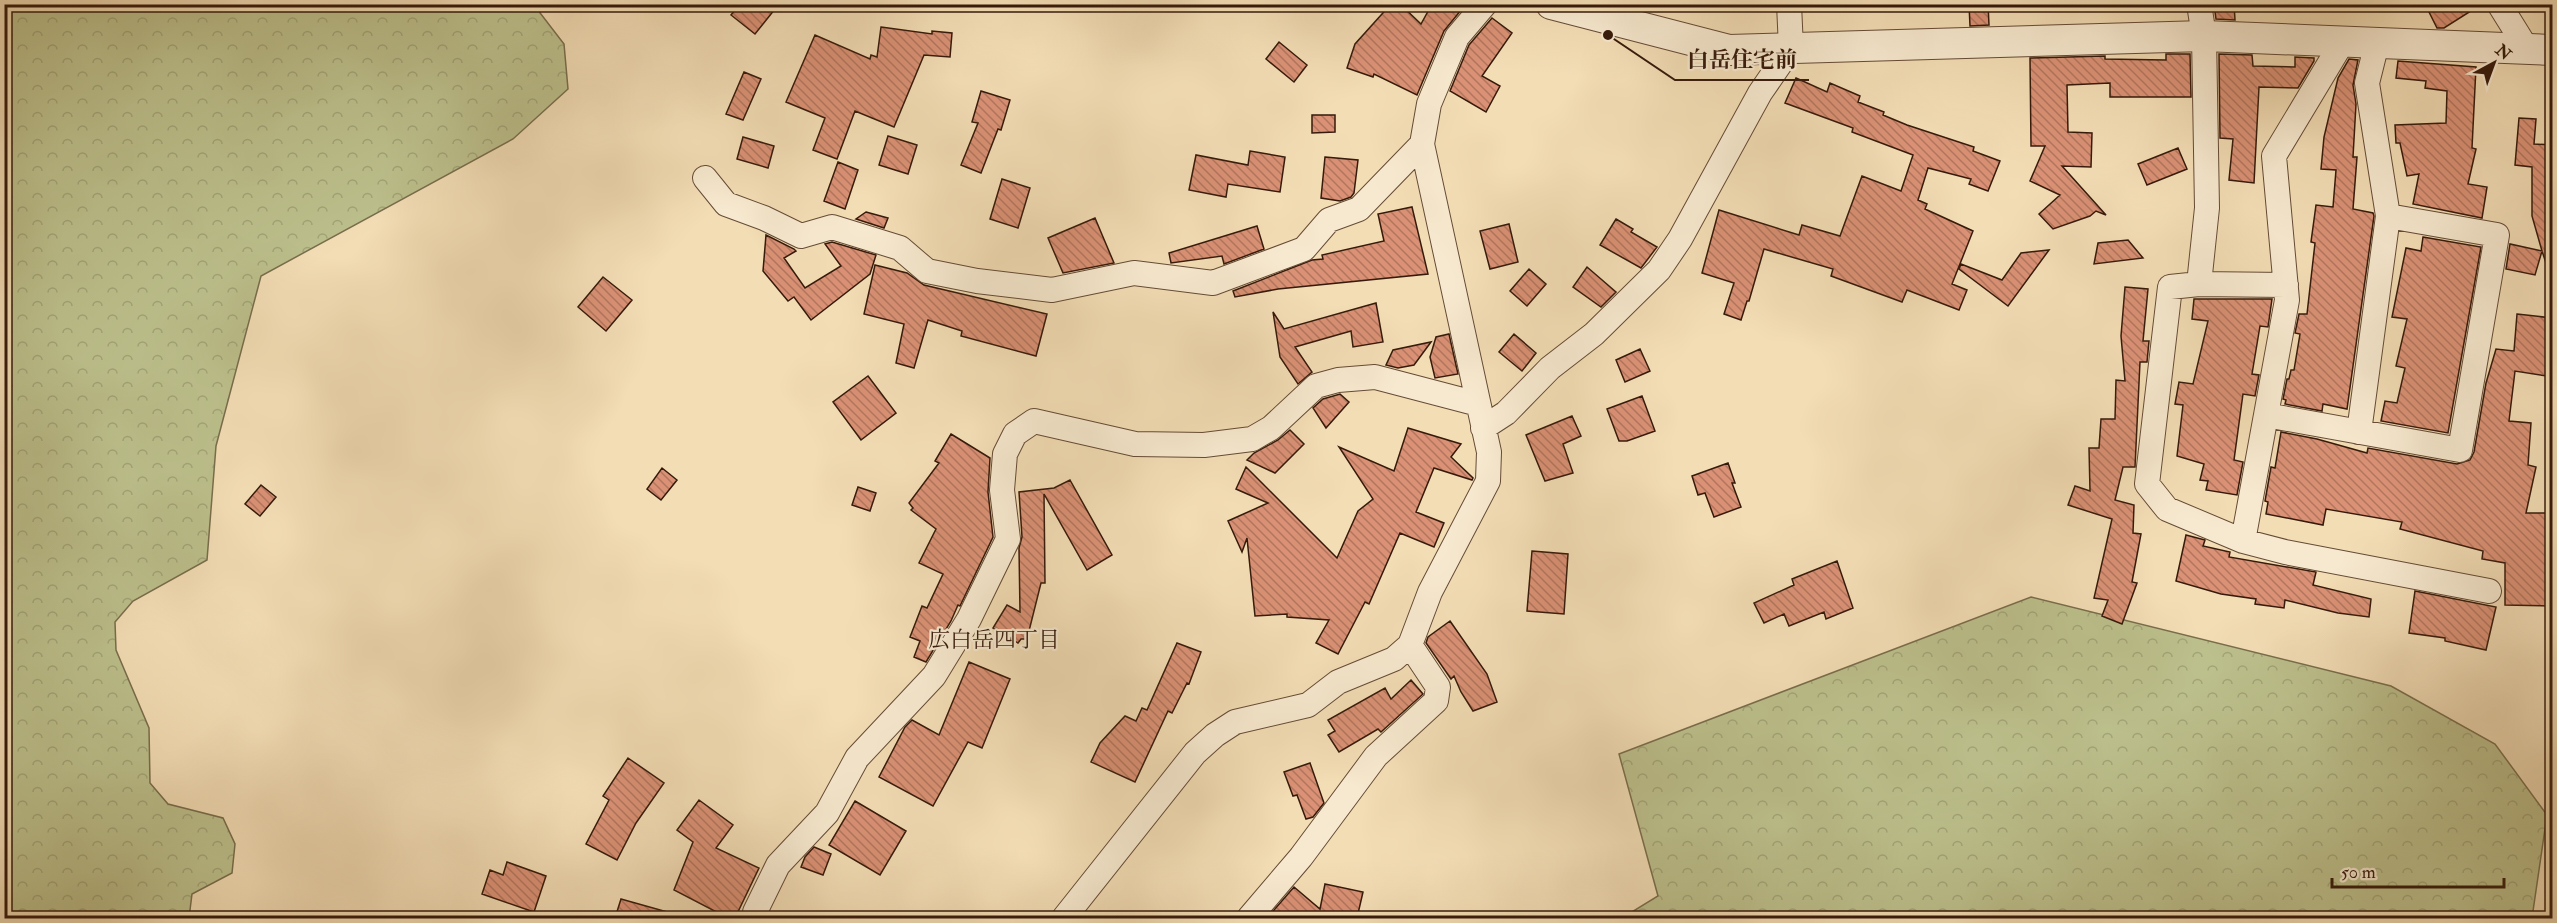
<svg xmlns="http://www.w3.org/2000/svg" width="2557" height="923" font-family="'IM FELL Double Pica','Noto Serif JP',serif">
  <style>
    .forest { fill: url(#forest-crowns); stroke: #796d4c; stroke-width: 1.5 }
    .building { fill: url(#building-back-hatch); stroke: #361a0b; stroke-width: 1.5 }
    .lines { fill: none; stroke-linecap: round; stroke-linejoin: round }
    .minor-casing { stroke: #654b36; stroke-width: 26 }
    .tertiary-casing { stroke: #654b36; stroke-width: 32 }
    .minor { stroke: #f7e9cf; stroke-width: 24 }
    .tertiary { stroke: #f7e9cf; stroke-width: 30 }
    .labels { text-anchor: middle; stroke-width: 4.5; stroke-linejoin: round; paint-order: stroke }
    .neighbourhood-label { font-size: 22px; fill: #361a0b; stroke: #f7e9cf }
    .leader { fill: none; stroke: #361a0b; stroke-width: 2 }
    .callout-dot { fill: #361a0b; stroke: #f7e9cf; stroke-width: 2 }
    .callout-label { font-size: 22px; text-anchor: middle; font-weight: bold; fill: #361a0b; stroke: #f7e9cf; stroke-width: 4.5; stroke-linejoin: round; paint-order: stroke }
  </style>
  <defs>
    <pattern id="forest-crowns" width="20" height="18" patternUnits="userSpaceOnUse" patternTransform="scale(1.5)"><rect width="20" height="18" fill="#bcc08c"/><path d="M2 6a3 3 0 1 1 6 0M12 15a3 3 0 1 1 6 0" fill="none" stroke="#a2a477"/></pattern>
    <pattern id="building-back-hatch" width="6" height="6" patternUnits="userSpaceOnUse" patternTransform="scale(1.5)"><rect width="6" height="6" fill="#da9175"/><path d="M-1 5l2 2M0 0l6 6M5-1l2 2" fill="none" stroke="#b2765e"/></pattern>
  </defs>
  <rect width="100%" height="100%" fill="#f3ddb5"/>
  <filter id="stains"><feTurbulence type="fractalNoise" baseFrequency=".00333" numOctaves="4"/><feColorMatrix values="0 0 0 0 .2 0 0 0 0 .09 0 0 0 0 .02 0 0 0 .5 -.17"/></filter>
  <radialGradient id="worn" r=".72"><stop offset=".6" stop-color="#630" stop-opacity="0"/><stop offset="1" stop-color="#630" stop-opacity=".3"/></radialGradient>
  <path class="forest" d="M5 4 534 5 564 44 568 89 513 139 261 276 216 446 207 560 133 601 115 622 116 650 149 728 150 783 168 804 223 818 235 844 232 873 192 894 189 918H5Z
    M2031 597 2391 686 2495 744 2547 815 2532 918H1622L1658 896 1619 754Z"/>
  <path class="building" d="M740 4H779L755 34 731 15Z
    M1391 4H1400L1421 24 1432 4H1466L1444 31 1417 95 1374 74 1373 77 1347 68 1355 44Z
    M1969 4H1988L1989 25 1970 26Z
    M2214 4H2234L2235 20 2216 19Z
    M2425 4H2482L2444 28H2437Z
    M1492 18 1512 33 1482 76 1500 86 1486 112 1450 91 1469 45Z
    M881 27 932 34V31L952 33 950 57 924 55 894 127 855 111 837 159 813 150 825 118 786 102 815 35 870 59 871 55 877 57Z
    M1279 42 1307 65 1294 82 1266 59Z
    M2166 54H2190L2191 97H2110V83L2067 85 2068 132 2092 133 2091 167 2062 166 2106 215 2096 211 2090 216 2053 229 2039 214 2060 195 2030 181 2045 146H2031L2030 58 2105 56V59L2166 60Z
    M2219 54 2252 55 2253 66 2295 67V57L2314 58V61L2298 88 2259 87 2254 183 2229 180 2233 139 2220 138Z
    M2349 59 2358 60 2353 85 2356 104 2353 157H2357L2353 209 2373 213 2374 216 2347 409 2323 404 2322 411 2285 404 2286 400 2283 399 2287 379H2289L2291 370H2294L2300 334 2295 333 2299 314H2307L2315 243 2311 242 2316 205 2333 207 2336 170 2321 169 2324 137 2338 78Z
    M2398 61 2476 67 2472 148 2476 149 2468 184 2487 187 2482 218 2413 204 2419 174 2407 176 2400 143H2396L2395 125 2446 123 2447 91 2425 88 2426 81 2396 78Z
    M744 72 761 79 743 120 726 114Z
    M1796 78 1827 92 1830 83 1860 96 1858 102 1884 112 1883 115 1907 125 1974 147 1973 151 2000 161 1988 191 1969 184 1971 179 1928 168 1918 200 1927 204 1925 209 1973 231 1952 284 1967 290 1959 310 1907 290 1902 302 1831 276 1833 269 1764 249 1749 301H1747L1741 320 1724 314 1734 283 1702 273 1719 210 1799 235 1802 225 1840 236 1862 176 1901 191 1913 155 1852 132 1853 128 1785 103Z
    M981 91 1010 100 1001 130 998 129 981 173 961 165 978 123 972 122Z
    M1312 115H1335V132L1312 133Z
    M2519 118 2536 119 2534 144 2553 145V269H2548L2542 251 2535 275 2506 269 2510 244 2542 251 2532 216V167L2515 165Z
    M888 136 917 145 908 174 879 165Z
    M743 137 774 146 768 168 737 159Z
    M2178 148 2187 169 2147 185 2138 164Z
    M1250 151 1285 157 1280 192 1228 184 1226 197 1189 190 1196 155 1248 165Z
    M1325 157 1358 160 1354 193 1351 197 1340 201 1321 198Z
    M838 162 858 170 845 209 824 201Z
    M1002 179 1030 188 1018 228 990 219Z
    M1412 207 1428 274 1278 289 1235 297 1233 291 1312 260 1323 259 1322 255 1384 241 1378 214Z
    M866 212 888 218 884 228 856 219Z
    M1095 218 1114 263 1063 273 1048 238Z
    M1616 219 1633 229 1631 232 1657 247 1641 268 1600 245Z
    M1509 224 1518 262 1490 269 1480 231Z
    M1257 226 1264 249 1224 264 1222 256 1171 263 1169 253Z
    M766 235 794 249 796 251 784 258 805 288 841 266 825 244 832 242 876 255 870 274 811 320 794 297 788 301 763 271Z
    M2423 237 2481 247 2448 433 2381 421 2385 401 2397 403 2405 368 2396 366 2407 319 2392 317 2406 248 2421 251Z
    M2128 240 2143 258 2094 264 2098 243Z
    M2049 250 2008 306 1959 269 1961 264 2002 280 2021 253Z
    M875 265 907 273 924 285 1047 314 1036 356 961 336 962 331 928 320 914 368 896 363 904 324 864 314Z
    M1587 267 1616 292 1601 307 1573 287Z
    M1529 269 1546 284 1527 306 1510 291Z
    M603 277 632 300 606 331 578 307Z
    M2125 287 2148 289 2143 341H2149L2147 362H2140L2135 467H2123L2115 500 2134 505 2133 533 2141 534 2132 582 2137 583 2122 624 2102 616 2108 600 2094 598 2112 519 2068 505 2075 486 2090 491 2089 448H2099L2101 419H2115L2116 380 2125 381 2121 336Z
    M2194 299H2272L2268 327 2260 326 2252 374 2259 375 2255 396 2243 394 2234 460 2243 462 2237 495 2206 490 2208 481 2200 480 2204 464 2177 456 2183 405 2175 404 2179 382 2193 384 2208 321 2192 319Z
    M1376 303 1383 342 1353 347 1351 331 1295 347 1312 372 1298 384 1280 357 1273 312 1284 329Z
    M2517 314 2552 318 2546 376 2515 371 2509 421 2531 423 2528 465 2536 467 2526 513H2553V606L2505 605V563L2482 559 2483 551 2400 529 2402 522 2326 509 2323 525 2266 514 2268 502 2265 501 2271 467 2275 468 2281 432 2317 439 2367 453 2368 448 2457 464 2470 460 2474 452 2486 383 2496 349 2514 351Z
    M1449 334 1458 374 1435 378 1430 357 1436 337Z
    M1514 334 1536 353 1522 371 1499 352Z
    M1431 342 1414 365 1398 368 1386 365 1393 350Z
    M1640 349 1650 371 1625 382 1616 360Z
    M868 376 896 413 861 440 833 402Z
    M1340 394 1349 402 1326 428 1313 408 1323 399Z
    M1642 396 1655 431 1627 441H1619L1607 409Z
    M1572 416 1581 436 1563 444 1573 473 1545 481 1526 435Z
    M1408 428 1461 444 1451 457 1473 478 1472 480 1434 468 1416 512 1444 523 1434 547 1400 533 1369 604 1365 602 1338 654 1316 643 1329 620 1287 617V614L1255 616 1247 538 1242 552 1228 521 1268 503 1236 489 1246 467 1337 558 1358 511 1373 499 1339 447 1394 471Z
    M1290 430 1304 444 1275 473 1247 460 1254 453 1278 440Z
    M951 434 990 458 988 492 993 537 960 606 958 605 951 621 926 662 914 657 920 641 910 637 922 606 927 608 943 574 919 563 936 529 911 510 913 508 909 503 939 463 935 461Z
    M1728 463 1735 483H1732L1741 507 1714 517 1705 493 1698 495 1692 476Z
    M662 468 677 480 661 500 647 489Z
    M1070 480 1112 555 1087 570 1044 494 1045 583H1041L1027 639H1021L1018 643 993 628 1007 605 1020 612 1019 548 1022 537 1019 492 1054 488Z
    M261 485 276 497 260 516 245 504Z
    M858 487 876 493 870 511 852 505Z
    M2186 535 2205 540 2203 546 2230 552 2229 557 2316 572 2313 585 2371 599 2369 617 2338 613 2285 600 2284 608 2255 604 2256 599 2221 594 2176 581Z
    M1532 551 1568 554 1564 614 1527 611Z
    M1837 561 1853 608 1826 619 1824 612 1789 626 1784 614 1764 623 1754 603 1794 585 1792 579Z
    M2415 591 2496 607 2486 650 2445 641V638L2409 633Z
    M1450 621 1487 674 1497 702 1473 711 1461 692 1454 676 1451 679 1426 643 1428 637Z
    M1177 643 1201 652 1189 684 1187 683 1172 713 1168 711 1135 782 1091 762 1100 743 1125 716 1136 721 1142 708 1147 710Z
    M969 662 1010 679 982 748 968 742 933 806 879 777 905 727 912 720 939 735Z
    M1411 680 1423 694 1381 732 1378 729 1339 752 1328 735 1335 731 1328 720 1385 688 1391 699Z
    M628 758 664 783 636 823 617 860 586 844 609 800 603 796Z
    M1310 763 1324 803 1313 817 1306 819 1297 795 1293 796 1284 772Z
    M699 800 733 825 716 848 759 868 735 918H728L674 890 693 842 677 830Z
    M855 801 906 831 880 875 829 845Z
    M814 847 831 854 823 875 801 867 805 857Z
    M507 862 546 876 534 912 482 894 490 870 503 875Z
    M1325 884 1363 892 1357 918H1267L1294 887 1320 909Z
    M621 899 671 913 670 918H615Z"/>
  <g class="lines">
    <defs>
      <path id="minor" d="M2199 4 2204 36 2207 208 2199 284
        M2499 4 2527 49
        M705 178 726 204 764 218 801 236 832 227 900 248 927 271 977 281 1052 290 1134 273 1213 283 1304 249 1329 220 1359 209 1422 144
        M2286 285 2199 284 2170 287 2147 484 2167 509 2243 541 2285 552 2489 591
        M2266 415 2460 450 2497 235 2388 216
        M1483 428 1506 413 1550 368 1594 334 1659 270 1680 239 1760 93 1791 48 1789 4
        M2359 432 2388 216 2367 83 2377 43
        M2243 541 2287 300 2274 156 2343 41
        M755 918V912L778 865 827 813 857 758 934 676 969 619 1008 539 1002 490 1005 454 1015 434 1034 421 1135 444 1204 445 1252 439 1271 428 1316 386 1338 380 1375 377 1478 404
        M1064 918 1195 753 1215 735 1235 722 1308 705 1338 682 1394 659 1410 645 1430 592 1488 481 1489 452 1422 144 1429 104 1457 37 1485 4
        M1249 918 1301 857 1376 756 1436 701 1438 687 1410 645"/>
      <path id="tertiary" d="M1551 4 1729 50 2204 36 2552 50"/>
    </defs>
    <use href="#minor" class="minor-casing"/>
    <use href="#tertiary" class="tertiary-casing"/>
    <use href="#minor" class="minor"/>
    <use href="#tertiary" class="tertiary"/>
  </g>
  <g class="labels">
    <g class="neighbourhood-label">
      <text x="994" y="647">広白岳四丁目</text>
    </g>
  </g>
  <path class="leader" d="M1608 35L1675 80H1809"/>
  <circle class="callout-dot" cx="1608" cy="35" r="6"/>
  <g class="callout-label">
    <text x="1742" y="67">白岳住宅前</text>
  </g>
  <rect width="2557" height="923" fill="none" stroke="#f3ddb5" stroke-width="24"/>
  <rect x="6" y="6" width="2545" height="911" fill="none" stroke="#361a0b" stroke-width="3"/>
  <rect x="12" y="12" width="2533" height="899" fill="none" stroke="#361a0b" stroke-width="1.5"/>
  <g transform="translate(2494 63) rotate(41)" stroke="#f7e9cf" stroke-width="4.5" paint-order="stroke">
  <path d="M0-4.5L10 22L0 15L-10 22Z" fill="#361a0b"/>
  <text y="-9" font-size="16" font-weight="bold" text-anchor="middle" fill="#361a0b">N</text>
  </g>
  <path d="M2332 878v9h172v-9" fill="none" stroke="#361a0b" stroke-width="3"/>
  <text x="2341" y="878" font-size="18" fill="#361a0b" stroke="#f7e9cf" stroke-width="4.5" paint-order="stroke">50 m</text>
  <rect width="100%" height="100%" filter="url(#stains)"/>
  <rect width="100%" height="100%" fill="url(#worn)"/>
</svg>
